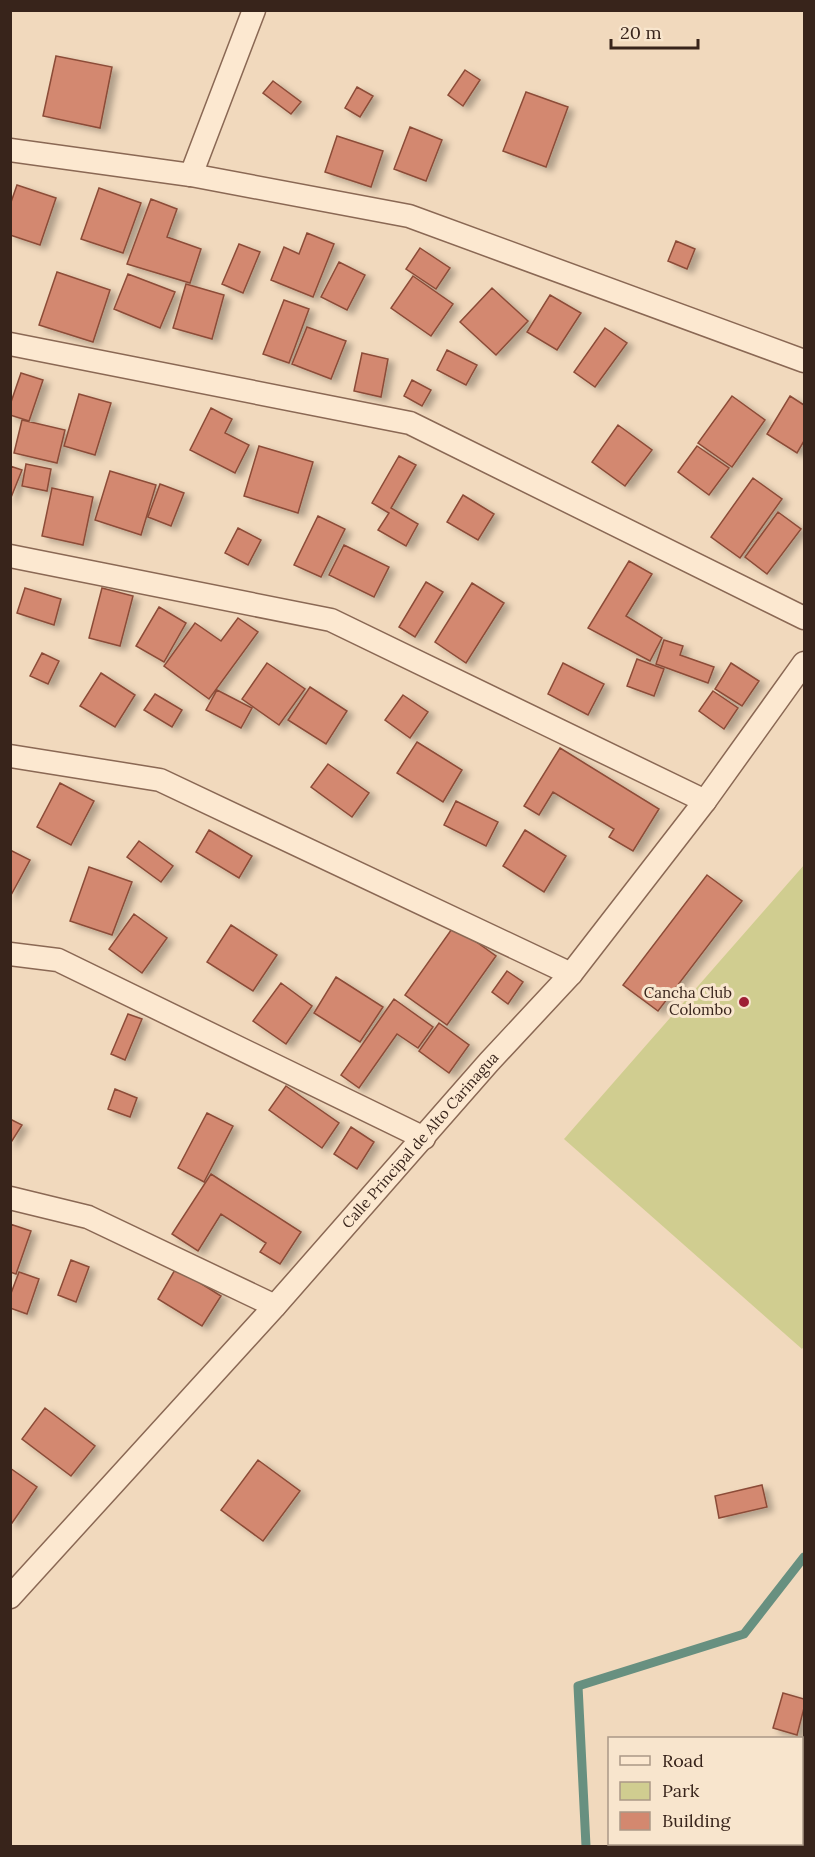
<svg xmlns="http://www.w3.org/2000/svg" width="815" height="1857" font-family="Lora,serif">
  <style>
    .green { fill: #d0cd90 }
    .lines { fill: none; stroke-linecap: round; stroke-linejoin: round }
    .stream { stroke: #689080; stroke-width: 9 }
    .building { fill: #d3886f; stroke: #8c4c38; stroke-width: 1.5; filter: url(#shadow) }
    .minor-casing { stroke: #8a6854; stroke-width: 25 }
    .minor { stroke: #fce8d0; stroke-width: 22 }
    .poi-dot { fill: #9e1f35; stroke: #f8e5cd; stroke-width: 2 }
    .labels { text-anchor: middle; stroke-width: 6; stroke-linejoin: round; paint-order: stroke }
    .poi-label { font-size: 15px; fill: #38241b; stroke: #f8e5cd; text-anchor: end }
    .street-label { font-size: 15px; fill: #38241b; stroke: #f8e5cd }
  </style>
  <defs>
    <filter id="shadow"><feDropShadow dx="6" dy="4" stdDeviation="3" flood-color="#0004"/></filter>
  </defs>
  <rect width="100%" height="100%" fill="#f1d9bd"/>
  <path class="green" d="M804 865V1346L802 1349 564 1139Z"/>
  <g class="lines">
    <path class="stream" d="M586 1846 578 1686 744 1634 804 1557"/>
  </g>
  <path class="building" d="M56 56 112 67 100 128 43 116Z
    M465 70 480 80 463 106 448 95Z
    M273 81 301 102 291 114 263 93Z
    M357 87 373 96 360 117 345 108Z
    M526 92 568 107 546 167 503 151Z
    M410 127 442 140 426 181 394 169Z
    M337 136 383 151 371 187 325 172Z
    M17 185 56 198 40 245 10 235V205Z
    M99 188 141 203 123 253 81 239Z
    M151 199 177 209 167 237 201 249 190 283 127 264Z
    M307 233 334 244 313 297 271 280 284 247 299 254Z
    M676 241 695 249 687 269 668 261Z
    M239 244 260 252 243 293 222 284Z
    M420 248 450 268 436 289 406 269Z
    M339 262 365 275 347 310 321 297Z
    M57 272 110 290 93 342 39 325Z
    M128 274 175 292 160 328 114 309Z
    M413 276 453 304 431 336 391 308Z
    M186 284 224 295 212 339 173 328Z
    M492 288 528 321 496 355 460 322Z
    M550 295 581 313 557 350 527 332Z
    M284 300 309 309 289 363 263 354Z
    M307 327 346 341 331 379 292 364Z
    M605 328 627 343 595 387 574 372Z
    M447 350 477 365 466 385 437 370Z
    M362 353 388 359 381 397 354 391Z
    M21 373 43 380 29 421 10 415V405Z
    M412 380 431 390 422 406 404 396Z
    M79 394 111 403 95 455 64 446Z
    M732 396 765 420 732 467 698 443Z
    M790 396 804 405V441L797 453 767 434Z
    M211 408 232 419 225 433 249 445 235 473 190 450Z
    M22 420 65 430 57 463 14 453Z
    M618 425 652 450 625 486 592 462Z
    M259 446 313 462 298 513 244 496Z
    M697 446 729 468 709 495 678 472Z
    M399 456 416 465 391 508 418 524 406 546 378 530 389 513 372 503Z
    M26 464 51 469 47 491 22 486Z
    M10 466 22 470 10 500Z
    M110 471 156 485 141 535 95 520Z
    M753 478 782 499 740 558 711 537Z
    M160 484 184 493 171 526 148 517Z
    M52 488 93 497 83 545 42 536Z
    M463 495 494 514 478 540 447 522Z
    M778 512 801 529 767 574 745 557Z
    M318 516 345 529 321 577 294 565Z
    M238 528 261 540 248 565 225 553Z
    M344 545 389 567 374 597 329 575Z
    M629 561 652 574 626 616 662 638 650 661 588 628Z
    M426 582 443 592 415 637 399 627Z
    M472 583 504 603 466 663 435 642Z
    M25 588 61 599 54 625 17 613Z
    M102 588 133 596 120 646 89 638Z
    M159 607 186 623 164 662 136 646Z
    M238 618 258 632 209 699 164 666 195 623 221 641Z
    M664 640 683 646 680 655 714 667 708 683 656 664Z
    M42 653 59 661 48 684 30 676Z
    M637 659 664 669 654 696 627 686Z
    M267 663 305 689 279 725 242 699Z
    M563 663 604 684 588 715 548 694Z
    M731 663 759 681 742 706 715 689Z
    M101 673 135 695 115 727 80 706Z
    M310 687 347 711 326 744 288 720Z
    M217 690 252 708 241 728 206 710Z
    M713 691 738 708 724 729 699 711Z
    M155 694 182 710 172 727 144 710Z
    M403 695 428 712 410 738 385 720Z
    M417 742 462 770 443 802 397 773Z
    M560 748 659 809 633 851 609 837 614 829 553 792 539 815 524 806Z
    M328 764 369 793 352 817 311 787Z
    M60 783 94 801 71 845 37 827Z
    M456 801 498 822 486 846 444 825Z
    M209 830 252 856 239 878 196 852Z
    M525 830 566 856 544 892 503 866Z
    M139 841 173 866 161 882 127 857Z
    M10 850 30 860 10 897Z
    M89 867 132 882 112 935 70 921Z
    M707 875 742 901 658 1011 623 985Z
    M134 914 167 938 142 973 109 949Z
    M231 925 277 955 253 991 207 962Z
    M454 926 496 956 447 1025 405 995Z
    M507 971 523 982 508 1004 492 992Z
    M336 977 383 1007 360 1042 314 1013Z
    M281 983 312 1006 286 1044 253 1021Z
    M394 999 433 1027 418 1048 397 1034 359 1088 341 1075Z
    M128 1014 142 1019 125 1060 111 1054Z
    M439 1023 469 1045 449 1073 419 1051Z
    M286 1086 339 1123 322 1148 269 1110Z
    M115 1089 137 1098 130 1117 108 1109Z
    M207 1113 233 1126 204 1182 178 1168Z
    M10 1119 22 1125 10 1144Z
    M351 1127 374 1142 357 1169 334 1154Z
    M211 1174 301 1232 280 1264 260 1252 266 1243 221 1214 198 1251 172 1234Z
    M10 1224 31 1231 16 1274 10 1272Z
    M71 1260 89 1267 76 1302 58 1295Z
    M176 1268 221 1296 202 1326 158 1299Z
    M19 1272 39 1279 27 1314 10 1308V1296Z
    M45 1408 95 1446 71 1476 22 1439Z
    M258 1460 300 1491 263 1541 221 1510Z
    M10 1468 37 1487 12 1523 10 1522Z
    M762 1485 767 1507 719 1518 715 1496Z
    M783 1693 804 1699V1708L797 1735 773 1728Z"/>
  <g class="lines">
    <defs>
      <g id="minor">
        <path d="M10 150 191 175 409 216 804 361"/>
        <path d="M191 175 254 10"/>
        <path d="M10 344 410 423 804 618"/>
        <path d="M10 556 331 620 705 801"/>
        <path d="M10 756 160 780 571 974"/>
        <path d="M10 954 58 960 424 1138"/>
        <path d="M10 1198 88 1217 275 1306"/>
        <path id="s1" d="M10 1597 275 1306 489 1062 571 974 705 801 804 663"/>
      </g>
    </defs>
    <use href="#minor" class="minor-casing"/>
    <use href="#minor" class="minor"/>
  </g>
  <circle class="poi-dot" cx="744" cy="1002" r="6"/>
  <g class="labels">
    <g class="poi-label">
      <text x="732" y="998">Cancha Club<tspan x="732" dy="17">Colombo</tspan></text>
    </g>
    <g class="street-label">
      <text dy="5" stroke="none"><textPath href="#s1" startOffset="614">Calle Principal de Alto Carinagua</textPath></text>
    </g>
  </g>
  <rect width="815" height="1857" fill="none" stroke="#38241b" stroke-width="24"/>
  <rect x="608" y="1737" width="195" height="108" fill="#f8e5cd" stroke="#ab9886" stroke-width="1.5"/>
  <rect x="620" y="1756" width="30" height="9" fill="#fce8d0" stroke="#ab9886" stroke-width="1.5"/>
  <text x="662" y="1767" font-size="18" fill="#38241b">Road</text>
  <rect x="620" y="1782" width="30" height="18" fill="#d0cd90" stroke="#ab9886" stroke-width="1.5"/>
  <text x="662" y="1797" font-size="18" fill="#38241b">Park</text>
  <rect x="620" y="1812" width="30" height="18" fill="#d3886f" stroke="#ab9886" stroke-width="1.5"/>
  <text x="662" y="1827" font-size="18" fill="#38241b">Building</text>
  <path d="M611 39v9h87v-9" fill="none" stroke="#38241b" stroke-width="3"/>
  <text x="620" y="39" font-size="18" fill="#38241b" stroke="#f8e5cd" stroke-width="4.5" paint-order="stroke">20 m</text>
</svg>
